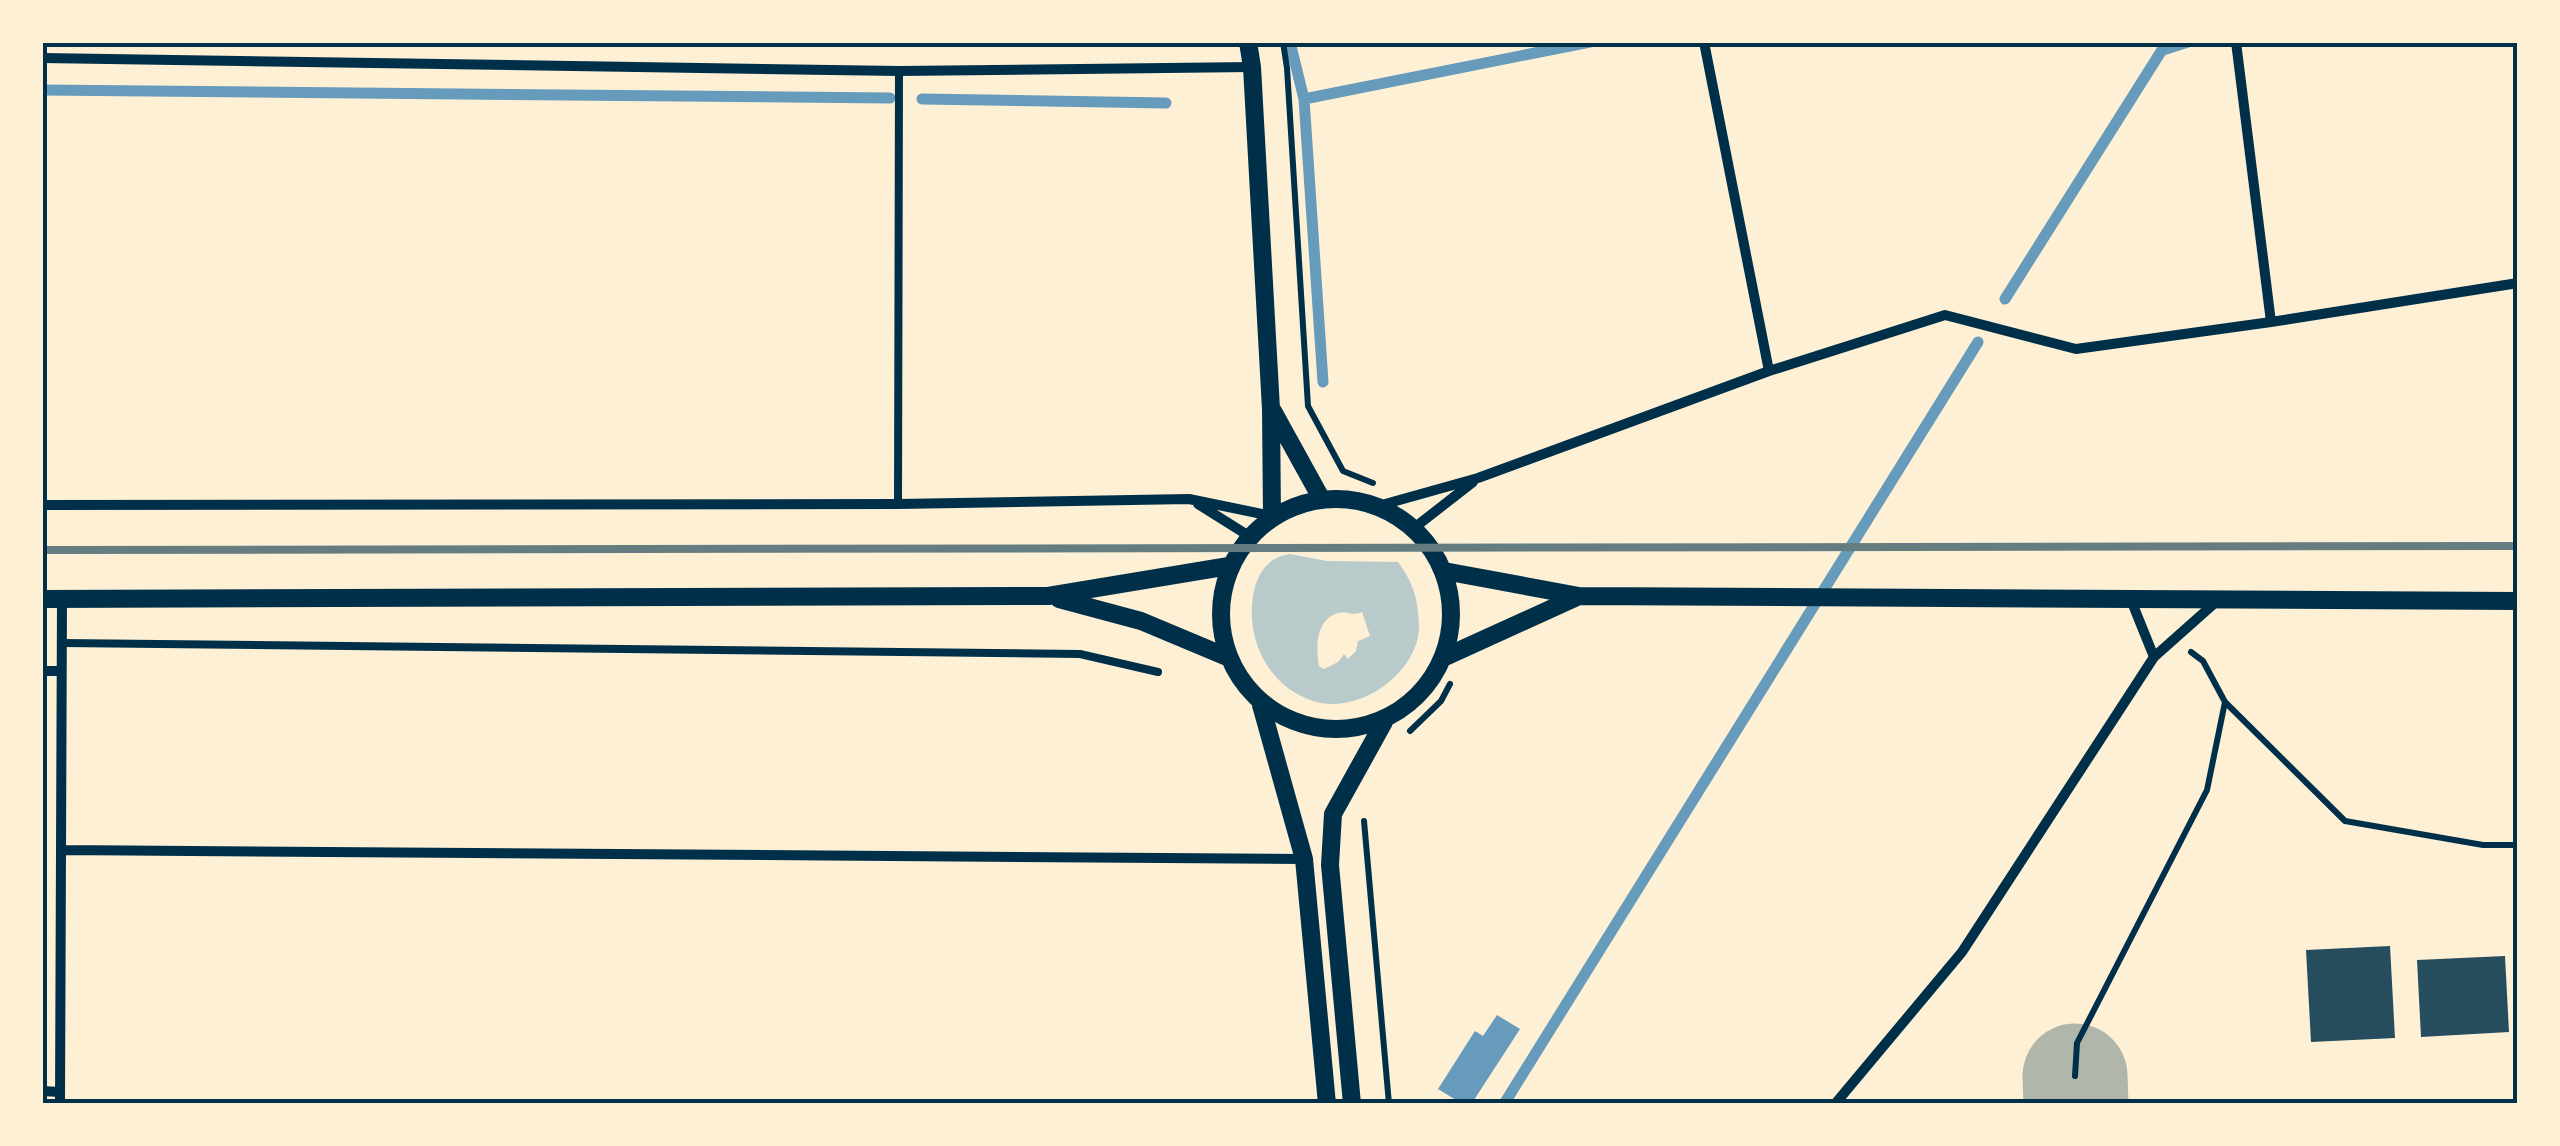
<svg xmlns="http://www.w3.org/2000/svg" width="2560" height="1146" font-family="Signika,sans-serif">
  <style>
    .green { fill: #b9caca; fill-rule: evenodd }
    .water { fill: #669bbc }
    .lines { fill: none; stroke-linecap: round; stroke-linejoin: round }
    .stream { stroke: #669bbc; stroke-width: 11 }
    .taxiway { stroke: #b1b6ab; stroke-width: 105 }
    .building { fill: #264d5e }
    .path { stroke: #003049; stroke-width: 6 }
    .service { stroke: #003049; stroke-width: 8 }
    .minor { stroke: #003049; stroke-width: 10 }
    .tertiary { stroke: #003049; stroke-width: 18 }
    .rail { stroke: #657d81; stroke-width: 8 }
    .neatline { fill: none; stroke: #003049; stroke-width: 4 }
  </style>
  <rect width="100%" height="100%" fill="#fdf0d5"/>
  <path class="green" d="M1290 554 1327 561 1398 562C1414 584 1418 599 1419 626 1419 673 1358 716 1313 701 1269 687 1246 640 1253 597 1256 575 1267 557 1290 554ZM1362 612 1370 636 1358 641 1356 651 1348 659 1344 654 1338 662 1324 669 1319 666C1316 648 1315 620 1338 613 1349 610 1351 617 1362 612Z"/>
  <path class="water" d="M1497 1015 1520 1029 1472 1103H1461L1438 1089 1475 1031 1483 1036Z"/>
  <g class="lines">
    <path class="stream" d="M1290 42 1304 99 1323 382
      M2163 50 2188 42
      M42 90 890 98
      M922 99 1166 103
      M1304 99 1590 42
      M2005 299 2167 42
      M1504 1104 1978 342"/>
    <path class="taxiway" d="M2075 1076 2076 1104"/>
  </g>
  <path class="building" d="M2390 946 2395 1038 2311 1042 2306 950Z
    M2505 956 2509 1032 2421 1037 2417 960Z"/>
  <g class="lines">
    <path class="path" d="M1283 42 1287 68 1308 406 1343 471 1373 483
      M2225 702 2345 821 2483 845H2518
      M1410 731 1441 701 1450 684
      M1364 821 1389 1104
      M2075 1076 2077 1043 2207 790 2225 702 2203 661 2191 652"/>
    <path class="service" d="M898 504 899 71
      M62 643 1080 654 1158 672"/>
    <path class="minor" d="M1704 42 1769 371
      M2236 42 2271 322
      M42 58 899 71 1252 67
      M1198 504 1249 536
      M42 505 898 504 1189 499 1272 516
      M1378 506 1478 478 1769 371 1945 315 2076 349 2271 322 2518 283
      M1414 528 1473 482
      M2131 600 2154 657
      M42 671H61
      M61 850 1304 859
      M42 1091 60 1092
      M60 1104 62 599
      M1835 1104 1962 952 2154 657 2217 601"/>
    <path class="tertiary" d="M1248 42 1252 67 1271 409 1272 516
      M1273 411 1321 498
      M1221 614a115 115 0 1 1 230 0a115 115 0 1 1-230 0Z
      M1444 571 1579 596 2518 601
      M42 599 1048 596 1229 566
      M1059 599 1141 621 1227 657
      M1445 657 1579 596
      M1261 705 1304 859 1327 1104
      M1352 1104 1330 865 1333 814 1384 722"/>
    <path class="rail" d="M42 550 2518 546"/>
  </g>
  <rect width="2560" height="1146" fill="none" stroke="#fdf0d5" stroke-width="90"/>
  <rect x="45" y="45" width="2470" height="1056" class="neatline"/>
</svg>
